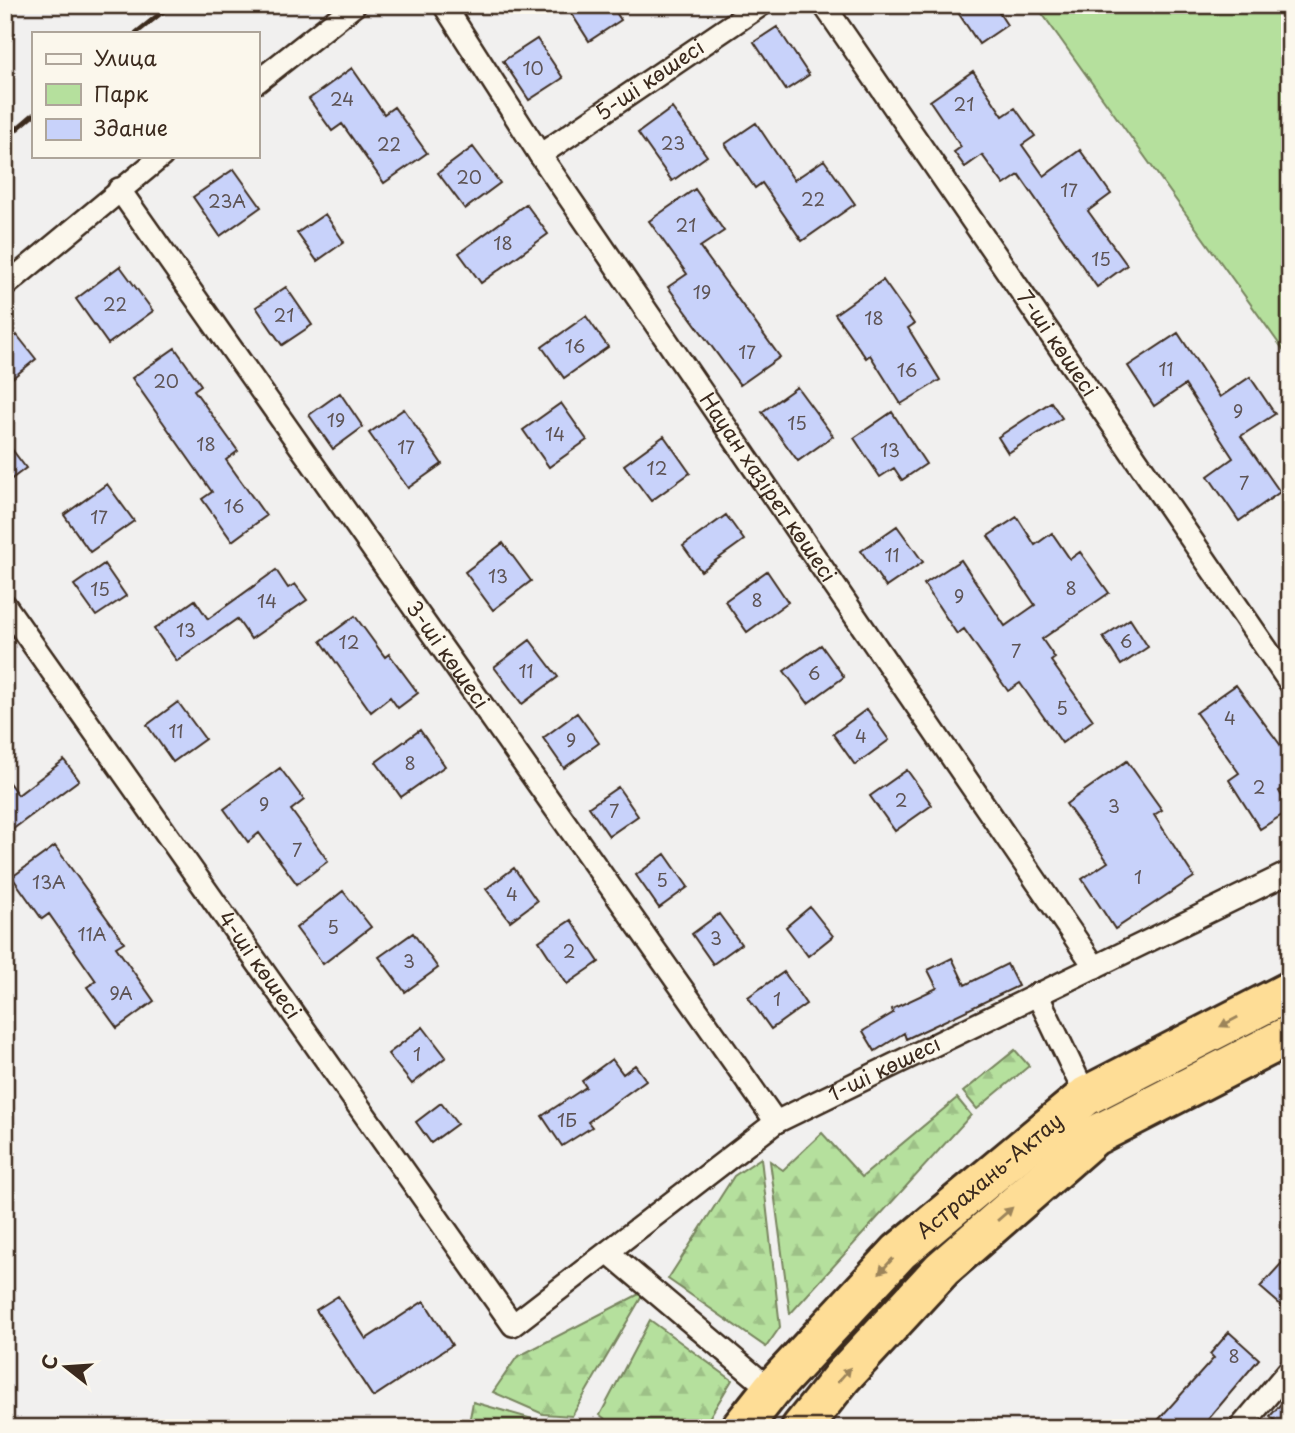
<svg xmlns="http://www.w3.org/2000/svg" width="1295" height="1433" font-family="'Playpen Sans',sans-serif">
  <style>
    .green { fill: #b5e09d; stroke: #78855e; stroke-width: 2 }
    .forest { fill: url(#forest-firs); stroke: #78855e; stroke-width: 2 }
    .building { fill: #c8d2fa; stroke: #3b2a1e; stroke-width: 2 }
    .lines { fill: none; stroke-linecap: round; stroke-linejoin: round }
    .street-casing { stroke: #3b2a1e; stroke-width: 26 }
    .highway-casing { stroke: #3b2a1e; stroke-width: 44 }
    .street { stroke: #fbf7ec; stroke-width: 21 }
    .highway { stroke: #fedd96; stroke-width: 38 }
    .rail { stroke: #3b2a1e; stroke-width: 5 }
    .oneway { fill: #9c845a }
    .labels { text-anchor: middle; stroke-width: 7; stroke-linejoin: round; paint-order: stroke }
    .number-label { font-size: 18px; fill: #5e5455 }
    .street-label { font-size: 21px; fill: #3b2a1e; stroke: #fbf7ec }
  </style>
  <defs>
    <pattern id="forest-firs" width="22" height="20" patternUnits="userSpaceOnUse" patternTransform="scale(1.75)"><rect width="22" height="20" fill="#b5e09d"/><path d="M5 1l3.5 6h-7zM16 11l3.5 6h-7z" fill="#9dc087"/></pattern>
  </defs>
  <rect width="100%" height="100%" fill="#f1f0ef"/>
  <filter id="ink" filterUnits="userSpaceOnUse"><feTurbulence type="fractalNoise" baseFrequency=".0143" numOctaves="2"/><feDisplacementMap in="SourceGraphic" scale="14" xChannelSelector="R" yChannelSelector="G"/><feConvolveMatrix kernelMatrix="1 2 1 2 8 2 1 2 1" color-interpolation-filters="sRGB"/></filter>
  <g filter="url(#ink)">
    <path class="green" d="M1036 5H1290V359Z"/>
    <path class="forest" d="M1015 1050 1029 1066 977 1109 963 1092Z
      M957 1098 971 1115 790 1314 770 1161 783 1170 822 1133 862 1177Z
      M761 1158 780 1327 766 1347 668 1279 734 1176Z
      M645 1291 572 1416 543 1414 493 1392 517 1357Z
      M650 1320 732 1380 703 1428H617L600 1415Z
      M473 1402 564 1428H468Z"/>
    <path class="building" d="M566 5H611L621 20 589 41Z
      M953 5H994L1007 25 979 44Z
      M777 27 809 75 786 90 754 42Z
      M537 39 563 78 529 100 503 61Z
      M352 68 384 114 394 107 427 153 384 183 342 124 332 131 309 99Z
      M973 71 1003 116 1015 108 1035 136 1022 145 1044 176 1080 150 1111 194 1088 211 1127 265 1097 287 1019 175 1004 185 982 155 965 167 954 152 961 147 930 101Z
      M672 108 707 156 672 181 638 133Z
      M756 123 794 180 824 160 855 204 802 241 762 183 755 188 725 144Z
      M473 147 500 183 465 209 438 173Z
      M234 169 261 207 220 236 193 197Z
      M695 189 724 231 700 247 780 357 740 385 668 287 687 274 649 221Z
      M526 204 548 234 481 283 459 253Z
      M325 214 344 242 317 261 297 233Z
      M120 266 153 311 108 344 76 299Z
      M883 280 914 324 908 328 940 380 901 404 870 355 866 358 835 314Z
      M286 287 312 325 282 345 256 307Z
      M586 316 608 347 564 378 542 347Z
      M1178 333 1220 397 1250 377 1275 414 1241 436 1280 492 1239 521 1208 476 1233 458 1185 385 1154 406 1128 366Z
      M17 335 36 359 5 384V345Z
      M175 348 201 385 194 390 238 451 226 460 266 516 232 541 202 499 212 492 132 378Z
      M797 387 833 436 798 461 762 412Z
      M340 393 363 427 333 449 309 415Z
      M1051 402 1062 418 1008 453 998 437Z
      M561 403 587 440 549 467 523 430Z
      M404 409 442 464 408 488 369 433Z
      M892 412 926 464 902 480 894 468 880 477 854 438Z
      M664 436 690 473 651 501 624 465Z
      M5 440 26 468 5 484Z
      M107 484 134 521 90 552 64 515Z
      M726 515 744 540 701 571 683 546Z
      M1017 517 1035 545 1052 533 1070 559 1080 552 1109 593 1042 639 1055 658 1051 661 1093 720 1062 743 1020 683 1008 691 964 629 957 634 924 584 961 560 1005 626 1035 605 988 536Z
      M897 526 923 562 886 587 861 551Z
      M503 543 531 581 493 610 465 572Z
      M104 564 126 596 96 616 74 585Z
      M276 570 288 588 295 584 307 600 251 639 237 619 177 661 154 629 195 600 208 619Z
      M767 571 788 602 747 632 725 601Z
      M355 616 385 657 389 654 418 693 398 708 390 697 371 712 321 641Z
      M1130 619 1148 647 1121 665 1103 637Z
      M530 640 558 677 522 704 494 667Z
      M821 645 844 677 808 703 784 671Z
      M1236 685 1290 758V784L1279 791 1290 810 1260 829 1229 780 1239 773 1196 713Z
      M178 702 205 739 173 762 147 725Z
      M867 709 889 740 855 765 833 734Z
      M577 713 599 743 564 768 543 738Z
      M420 730 445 766 401 797 376 762Z
      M64 760 79 780 5 835V777L18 795Z
      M1127 761 1162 810 1154 815 1194 877 1115 929 1082 879 1108 862 1066 804Z
      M280 768 304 800 291 810 328 861 297 884 259 833 248 842 224 809Z
      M907 770 932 805 895 831 870 796Z
      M618 787 638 816 609 836 589 807Z
      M55 846 124 942 116 947 154 1001 117 1028 87 987 96 981 49 914 42 919 12 877Z
      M665 854 688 887 659 908 636 875Z
      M514 868 537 901 510 921 486 889Z
      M343 891 371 927 323 964 296 928Z
      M810 907 833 936 808 956 786 927Z
      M719 914 741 944 713 964 692 934Z
      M571 920 599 962 567 984 539 941Z
      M413 933 438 968 405 992 379 957Z
      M952 958 965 985 1007 964 1018 986 906 1039 904 1033 875 1051 863 1031 893 1013 892 1009 937 988 928 970Z
      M784 972 806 1004 771 1029 748 997Z
      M423 1027 446 1057 412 1084 388 1054Z
      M612 1059 623 1074 635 1065 646 1080 588 1122 592 1127 562 1146 542 1116 586 1087 582 1081Z
      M441 1103 457 1124 431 1143 416 1122Z
      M1290 1254V1313L1260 1287Z
      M338 1296 366 1339 424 1301 452 1345 373 1397 316 1310Z
      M1229 1332 1259 1359 1201 1428H1151L1214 1358 1210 1354Z
      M1290 1394V1428H1283L1270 1416Z"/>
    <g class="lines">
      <defs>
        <g id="street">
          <path id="s1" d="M444 5 540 155 1095 967"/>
          <path id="s2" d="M824 5 1290 683"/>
          <path d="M257 82 355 5"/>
          <path id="s3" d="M540 155 761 5"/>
          <path id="s4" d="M119 189 776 1122"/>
          <path d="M5 286 162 156"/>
          <path id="s5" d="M5 605 513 1325 776 1122 1290 872"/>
          <path d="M1037 994 1086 1096"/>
          <path d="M609 1253 771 1390"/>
          <path d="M1240 1428 1290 1369"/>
        </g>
        <g id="highway">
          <path id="s6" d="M741 1428 771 1390 899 1252 1086 1096 1290 991"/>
          <path d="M801 1428 842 1377 942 1269 1094 1136 1290 1035"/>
        </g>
      </defs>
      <use href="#street" class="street-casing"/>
      <use href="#highway" class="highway-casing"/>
      <use href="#street" class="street"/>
      <use href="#highway" class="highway"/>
      <path class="rail" d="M136 33 171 5
        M5 139 33 115"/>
    </g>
    <defs><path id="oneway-solid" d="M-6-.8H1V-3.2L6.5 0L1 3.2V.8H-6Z" transform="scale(1.75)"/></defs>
    <g class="oneway">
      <use href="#oneway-solid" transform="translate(1229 1022) rotate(152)"/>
      <use href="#oneway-solid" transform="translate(1005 1214) rotate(-41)"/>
      <use href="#oneway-solid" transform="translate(886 1266) rotate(133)"/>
      <use href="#oneway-solid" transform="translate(844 1375) rotate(-49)"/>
    </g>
  </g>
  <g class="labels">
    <g class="number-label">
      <text x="533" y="75">10</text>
      <text x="342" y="106">24</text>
      <text x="964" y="111">21</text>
      <text x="673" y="150">23</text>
      <text x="389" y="151">22</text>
      <text x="469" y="184">20</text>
      <text x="1069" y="197">17</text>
      <text x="813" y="206">22</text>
      <text x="227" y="208">23А</text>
      <text x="686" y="232">21</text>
      <text x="503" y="250">18</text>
      <text x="1101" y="266">15</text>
      <text x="702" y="299">19</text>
      <text x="115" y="311">22</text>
      <text x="284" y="322">21</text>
      <text x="874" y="325">18</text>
      <text x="575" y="353">16</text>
      <text x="747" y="359">17</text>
      <text x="1166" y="376">11</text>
      <text x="907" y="377">16</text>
      <text x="166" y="388">20</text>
      <text x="1238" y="418">9</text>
      <text x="336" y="427">19</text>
      <text x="797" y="430">15</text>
      <text x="555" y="441">14</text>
      <text x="206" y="451">18</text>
      <text x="406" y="454">17</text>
      <text x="890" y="457">13</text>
      <text x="657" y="475">12</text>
      <text x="1244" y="490">7</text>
      <text x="234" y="513">16</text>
      <text x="99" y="524">17</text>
      <text x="892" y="562">11</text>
      <text x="498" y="583">13</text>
      <text x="1071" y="595">8</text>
      <text x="100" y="596">15</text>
      <text x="959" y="603">9</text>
      <text x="757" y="607">8</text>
      <text x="267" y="608">14</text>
      <text x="186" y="637">13</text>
      <text x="1126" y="648">6</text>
      <text x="349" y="649">12</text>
      <text x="1016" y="658">7</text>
      <text x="526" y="678">11</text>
      <text x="814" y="680">6</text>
      <text x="1062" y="715">5</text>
      <text x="1230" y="725">4</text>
      <text x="176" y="738">11</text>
      <text x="861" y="743">4</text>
      <text x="571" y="747">9</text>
      <text x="410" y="770">8</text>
      <text x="1259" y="794">2</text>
      <text x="901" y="807">2</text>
      <text x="264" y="811">9</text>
      <text x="1114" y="813">3</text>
      <text x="614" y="818">7</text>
      <text x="297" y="857">7</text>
      <text x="1138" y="884">1</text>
      <text x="662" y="887">5</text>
      <text x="49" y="889">13А</text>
      <text x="512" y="901">4</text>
      <text x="333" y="934">5</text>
      <text x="92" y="941">11А</text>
      <text x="716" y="945">3</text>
      <text x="569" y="958">2</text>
      <text x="409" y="968">3</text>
      <text x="121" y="1000">9А</text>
      <text x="777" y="1006">1</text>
      <text x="417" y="1061">1</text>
      <text x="567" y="1127">1Б</text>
      <text x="1234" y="1363">8</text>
    </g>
    <g class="street-label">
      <text dy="7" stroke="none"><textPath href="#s3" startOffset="133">5-шi көшесі</textPath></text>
      <text dy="7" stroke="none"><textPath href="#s2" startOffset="411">7-шi көшесі</textPath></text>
      <text dy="7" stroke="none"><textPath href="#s1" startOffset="581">Науан хазірет көшесі</textPath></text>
      <text dy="7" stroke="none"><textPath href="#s4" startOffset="570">3-шi көшесі</textPath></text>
      <text dy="7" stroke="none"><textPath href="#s5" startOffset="441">4-шi көшесі</textPath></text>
      <text dy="7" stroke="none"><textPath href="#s5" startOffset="1334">1-шi көшесі</textPath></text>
      <text dy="7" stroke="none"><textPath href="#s6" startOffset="355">Астрахань-Актау</textPath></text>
    </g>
  </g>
  <rect width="1295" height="1433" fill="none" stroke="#fbf7ec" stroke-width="28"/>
  <rect x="14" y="14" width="1267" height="1405" fill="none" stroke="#3b2a1e" stroke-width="2.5" filter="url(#ink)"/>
  <rect x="32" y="32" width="228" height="126" fill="#fbf7ec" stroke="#aea59a" stroke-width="2"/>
  <rect x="46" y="54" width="35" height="10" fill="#fbf7ec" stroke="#aea59a" stroke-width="2"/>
  <text x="94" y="66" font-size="21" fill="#3b2a1e">Улица</text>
  <rect x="46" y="84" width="35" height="21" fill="#b5e09d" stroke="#aea59a" stroke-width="2"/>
  <text x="94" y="102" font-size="21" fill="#3b2a1e">Парк</text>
  <rect x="46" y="119" width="35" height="21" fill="#c8d2fa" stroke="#aea59a" stroke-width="2"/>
  <text x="94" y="136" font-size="21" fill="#3b2a1e">Здание</text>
  <g transform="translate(66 1367) rotate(287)" stroke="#fbf7ec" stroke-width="5" paint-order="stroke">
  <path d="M0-5L12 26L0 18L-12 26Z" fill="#3b2a1e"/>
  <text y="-10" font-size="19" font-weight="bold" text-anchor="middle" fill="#3b2a1e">С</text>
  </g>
</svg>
